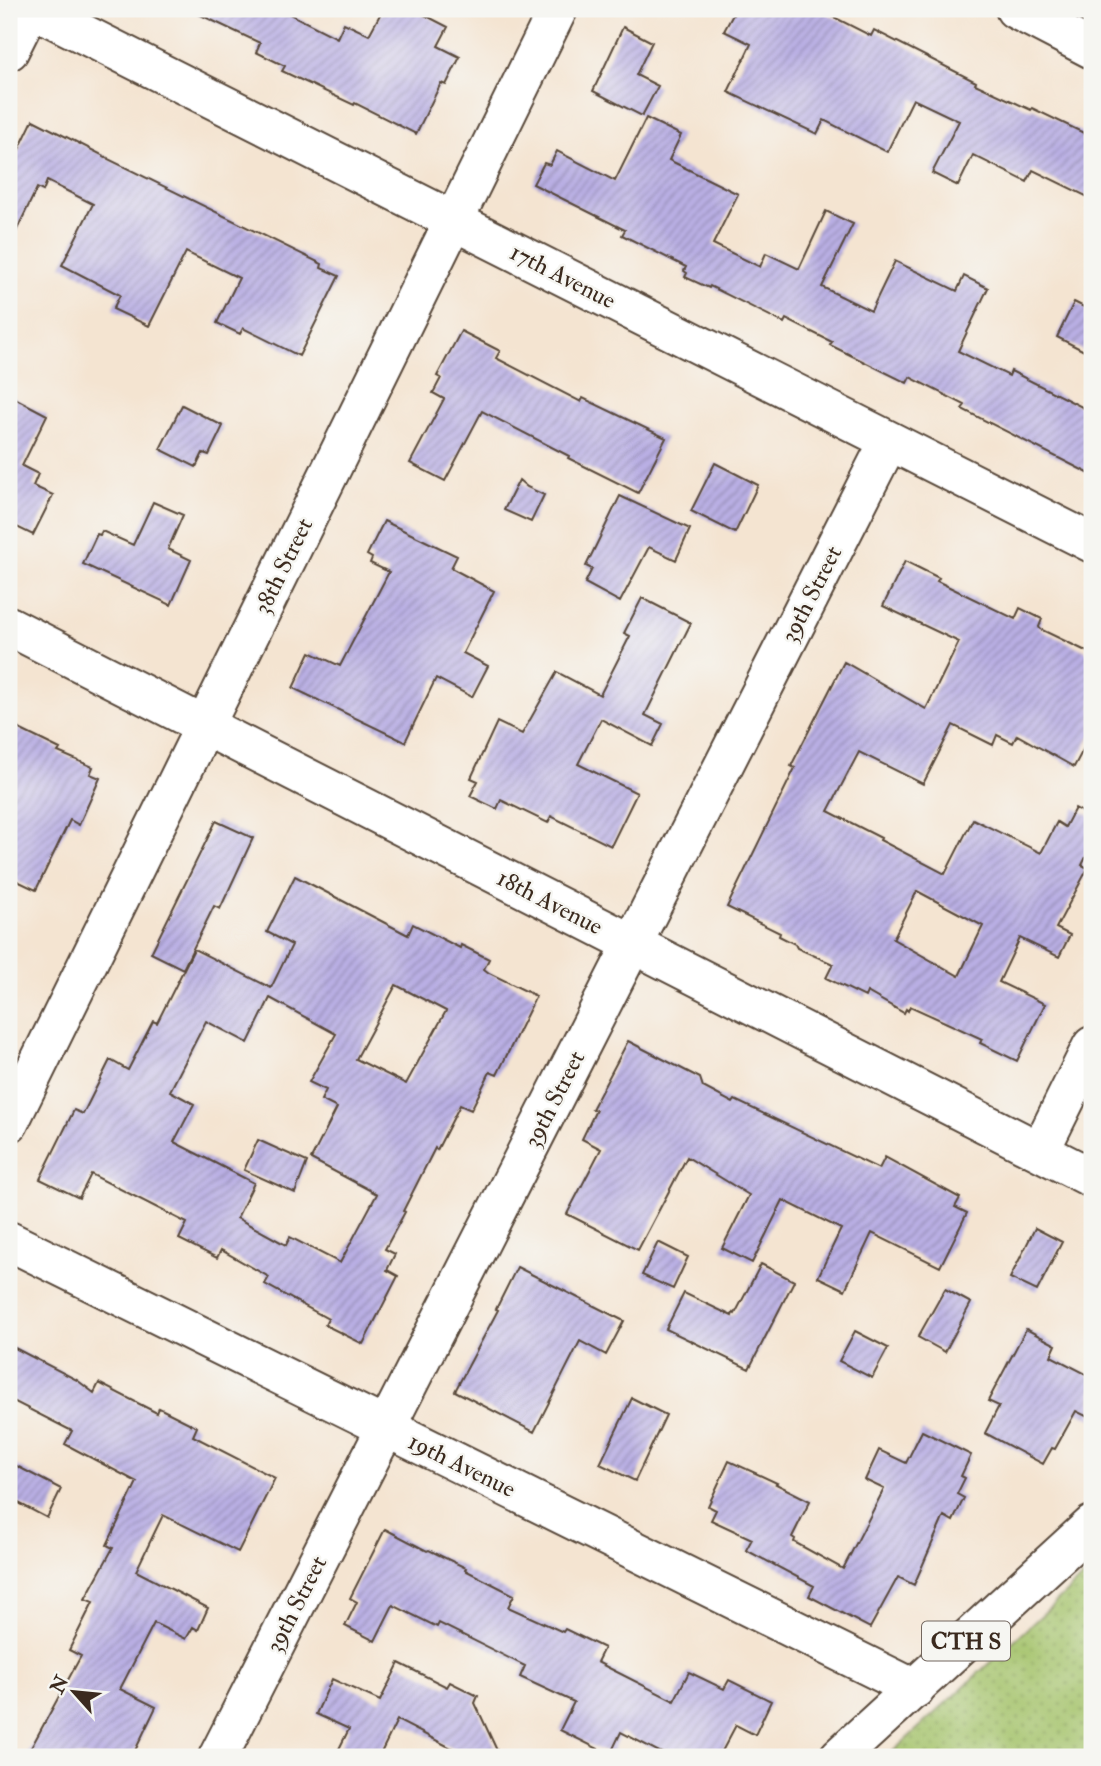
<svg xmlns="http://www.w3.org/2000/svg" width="1101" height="1766" font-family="'IM FELL Double Pica',serif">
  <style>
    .park { fill: url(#park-dots); stroke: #707644; stroke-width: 2 }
    .building { fill: url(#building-hatch); fill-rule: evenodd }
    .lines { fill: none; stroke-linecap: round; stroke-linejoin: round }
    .minor-casing { stroke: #574639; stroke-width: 42 }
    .major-casing { stroke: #574639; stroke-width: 42 }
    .minor { stroke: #fff; stroke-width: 38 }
    .major { stroke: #fff; stroke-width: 38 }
    .labels { text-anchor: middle; stroke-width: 5; stroke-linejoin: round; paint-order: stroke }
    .shield { fill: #f6f6f2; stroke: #73675e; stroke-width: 2 }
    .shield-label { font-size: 23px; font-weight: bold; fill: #3b2a1e }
    .street-label { font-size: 24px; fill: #3b2a1e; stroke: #f6f6f2 }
  </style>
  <defs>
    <pattern id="park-dots" width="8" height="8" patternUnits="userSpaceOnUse" patternTransform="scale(1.75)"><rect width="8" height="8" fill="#a4c36b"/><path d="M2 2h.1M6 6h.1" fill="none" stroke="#879f57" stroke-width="1.8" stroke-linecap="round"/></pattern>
    <pattern id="building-hatch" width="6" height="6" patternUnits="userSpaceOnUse" patternTransform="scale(1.75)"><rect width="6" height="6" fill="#b9afe4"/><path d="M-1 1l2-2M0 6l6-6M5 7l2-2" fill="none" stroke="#988fb8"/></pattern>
  </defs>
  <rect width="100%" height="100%" fill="#f6f6f2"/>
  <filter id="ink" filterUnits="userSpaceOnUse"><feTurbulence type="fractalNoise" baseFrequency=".0143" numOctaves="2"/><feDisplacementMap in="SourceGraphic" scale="14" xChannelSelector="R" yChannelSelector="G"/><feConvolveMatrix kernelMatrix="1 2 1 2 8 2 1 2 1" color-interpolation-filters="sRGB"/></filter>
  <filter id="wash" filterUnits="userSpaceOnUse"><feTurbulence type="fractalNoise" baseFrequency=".00686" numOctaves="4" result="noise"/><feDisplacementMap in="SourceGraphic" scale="28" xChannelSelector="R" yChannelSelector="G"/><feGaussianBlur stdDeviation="1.57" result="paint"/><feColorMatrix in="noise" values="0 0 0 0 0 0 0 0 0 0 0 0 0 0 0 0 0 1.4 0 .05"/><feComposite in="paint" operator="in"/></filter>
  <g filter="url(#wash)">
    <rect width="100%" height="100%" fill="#f4e4d1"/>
    <path class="park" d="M1092 1569V1757H887Z"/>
    <g id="blocks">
      <path class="building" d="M188 9H280L337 38 344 23 369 35 383 9H413L448 27 438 46 460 57 446 85 441 83 416 134 355 103 354 105 282 71 285 66 256 52 260 43Z
        M736 9H818L871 36 874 30 976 82 975 84 1031 110 1032 108 1092 137V199L1033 170 1027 182 973 155 958 186 932 173 959 121 913 99 887 152 824 120 817 134 728 92 751 44 724 31Z
        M623 27 652 42 636 75 658 86 642 116 593 91Z
        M646 118 681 135 669 160 738 194 713 244 760 267 766 253 799 269 826 211 853 224 822 287 871 311 895 261 957 291 964 276 988 288 958 351 1009 376 1011 371 1092 412V475L962 409 965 405 910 377 907 383 830 345 832 342 786 319 784 323 710 286 709 288 685 277 687 273 684 271 686 267 622 235 625 230 533 184 544 163 550 165 557 151 615 181Z
        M33 120 108 158V159L322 264 321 268 339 276 299 356 243 328 240 334 217 323 239 278 186 252 149 326 113 309 120 295 62 265 93 204 47 181 43 191 37 188 9 246V170Z
        M1074 302 1092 311V355L1057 337Z
        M461 331 500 351 496 358 581 402 583 398 666 438 638 493 568 458 569 456 482 411 445 481 410 463 444 399 433 393 441 378 437 376Z
        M9 395 47 415 22 466 38 474 33 486 53 495 33 535 15 526 9 539Z
        M182 405 223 426 209 455 203 453 196 467 160 449Z
        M715 463 758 485 735 533 691 511Z
        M519 480 527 487 544 495 531 522 504 510Z
        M620 496 690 529 676 560 649 547 620 602 585 583 592 569 586 566Z
        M153 502 183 515 168 549 191 560 171 605 83 564 97 534 100 535 102 531 133 545Z
        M384 521 457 556 451 568 494 591 463 653 488 666 472 697 436 678 405 742 293 688 310 652 340 666 389 572 370 563 372 558 367 555Z
        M905 561 939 578 937 581 1015 619 1020 608 1042 619 1039 627 1040 629 1092 654V733L1074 767 1017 735 1013 743 997 735 993 745 953 725 923 784 859 752 828 811 881 838 880 840 945 874 973 819 1041 853 1057 822 1065 827 1075 808 1092 817V845L1082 865 1088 868 1056 928 1070 935 1059 957 1020 938 999 982 1045 1004 1017 1061 980 1043 982 1039 910 1006 908 1011 906 1009 904 1013 867 992 865 997 826 978 833 964 797 948 795 944 779 936 780 933 727 907 795 768 791 766 844 662 926 709 959 642 883 606ZM917 891 983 926 959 976 893 939Z
        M642 598 691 623 645 715 663 724 652 746 601 719 578 764 637 793 611 846 551 816 548 823 501 800 497 809 470 796 478 781 471 778 497 722 522 734 557 672 600 695 630 636 624 633Z
        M9 724 60 749 58 752 93 767 90 774 100 778 79 825 70 820 36 890 9 877Z
        M216 821 253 838 220 909 214 906 183 969 151 953Z
        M295 876 408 935 413 924 460 948 461 945 489 959 484 969 489 973 536 996 497 1075 490 1072 471 1110 460 1105 437 1150 435 1148 403 1211 405 1212 385 1249 395 1254 387 1270 398 1276 363 1344 325 1325 328 1319 265 1284 269 1277 221 1250 217 1258 179 1239 187 1223 91 1174 79 1198 40 1179 74 1110 83 1114 110 1060 128 1070 153 1021 157 1023 194 949 271 988 292 945 267 932ZM396 985 446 1011 406 1084 356 1059ZM270 998 336 1034 309 1082 326 1090 321 1100 337 1108 311 1159 377 1194 340 1263 290 1237 286 1245 237 1218 254 1183 174 1142 194 1104 170 1091 206 1021 248 1043Z
        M628 1041 700 1078 703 1087 733 1103 735 1100 879 1169 885 1157 960 1198 955 1207 967 1213 940 1267 872 1233 845 1290 818 1277 841 1229 783 1200 752 1263 722 1248 749 1195 687 1157 638 1250 567 1214 601 1149 582 1139 596 1110 592 1109Z
        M258 1140 307 1162 295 1193 244 1170Z
        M1035 1228 1062 1242 1037 1291 1010 1278Z
        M658 1242 688 1257 673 1289 642 1275Z
        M761 1264 794 1281 749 1369 666 1329 684 1293 732 1316 733 1313 735 1314Z
        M517 1267 624 1321 606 1355 580 1341 534 1432 455 1391 498 1310 496 1309Z
        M945 1289 971 1303 945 1352 918 1337Z
        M1026 1329 1056 1345 1051 1356 1092 1377V1419L1076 1411 1055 1449 1052 1448 1043 1464 985 1433 999 1406 988 1401Z
        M855 1331 888 1348 872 1378 839 1361Z
        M9 1345 77 1380 94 1393 99 1383 157 1413 159 1408 197 1427 193 1436 275 1478 238 1552 163 1515 136 1571 208 1608 198 1630 193 1627 186 1639 154 1623 120 1689 156 1707 132 1757H26L81 1656 69 1650 93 1602 85 1599 113 1548 107 1545 137 1482 65 1444 72 1431 9 1399Z
        M632 1398 666 1415 635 1481 600 1464Z
        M922 1431 971 1455 961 1476 965 1478 957 1494 964 1498 953 1521 944 1516 914 1585 898 1577 870 1628 809 1596 814 1586 746 1550 752 1539 711 1520 716 1510 708 1506 729 1461 777 1483 776 1484 810 1501 792 1537 795 1539 794 1542 843 1569 884 1489 865 1480 879 1450 906 1463Z
        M9 1462 61 1489 47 1518 9 1498Z
        M385 1529 427 1551 429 1550 466 1568 465 1570 514 1595 508 1607 563 1632 565 1629 604 1648 597 1662 674 1701 689 1672 724 1689 729 1680 771 1701 755 1735 736 1725 719 1757H669L621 1732 610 1755 560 1730 574 1702 520 1677 525 1666 439 1623 437 1627 393 1605 375 1641 345 1626 357 1602 350 1598Z
        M399 1663 447 1687 450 1682 478 1696 475 1703 500 1757H451L455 1750 397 1720 379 1757H335L349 1729 316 1714 332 1679 380 1701Z"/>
    </g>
  </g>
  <g filter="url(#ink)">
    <use href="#blocks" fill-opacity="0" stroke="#574639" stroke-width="2"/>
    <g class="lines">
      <defs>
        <path id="minor" d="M34 9 1092 543
          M1015 9 1092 49
          M9 51 30 9
          M9 626 1092 1178
          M9 1123 558 9
          M1040 1151 1092 1046
          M9 1241 915 1689
          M218 1757 889 441"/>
        <path id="major" d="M839 1757 1092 1525"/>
      </defs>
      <use href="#minor" class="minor-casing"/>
      <use href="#major" class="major-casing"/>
      <use href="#minor" class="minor"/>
      <use href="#major" class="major"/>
    </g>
  </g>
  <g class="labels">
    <rect class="shield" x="922" y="1621.5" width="88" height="39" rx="5"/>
    <g class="shield-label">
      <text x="966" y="1649">CTH S</text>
    </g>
    <g class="street-label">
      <text transform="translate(563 276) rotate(27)" y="8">17th Avenue</text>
      <text transform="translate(283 566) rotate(-64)" y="8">38th Street</text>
      <text transform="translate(811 594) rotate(-63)" y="8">39th Street</text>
      <text transform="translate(550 902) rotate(27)" y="8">18th Avenue</text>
      <text transform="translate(554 1099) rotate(-63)" y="8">39th Street</text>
      <text transform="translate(462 1465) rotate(26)" y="8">19th Avenue</text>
      <text transform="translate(296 1604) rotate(-63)" y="8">39th Street</text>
    </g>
  </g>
  <rect width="1101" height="1766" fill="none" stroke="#f6f6f2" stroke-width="35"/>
  <g transform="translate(74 1692) rotate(297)" stroke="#f6f6f2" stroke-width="5" paint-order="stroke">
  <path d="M0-5L12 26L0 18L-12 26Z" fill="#3b2a1e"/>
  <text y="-10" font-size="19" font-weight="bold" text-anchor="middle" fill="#3b2a1e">N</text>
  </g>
</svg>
